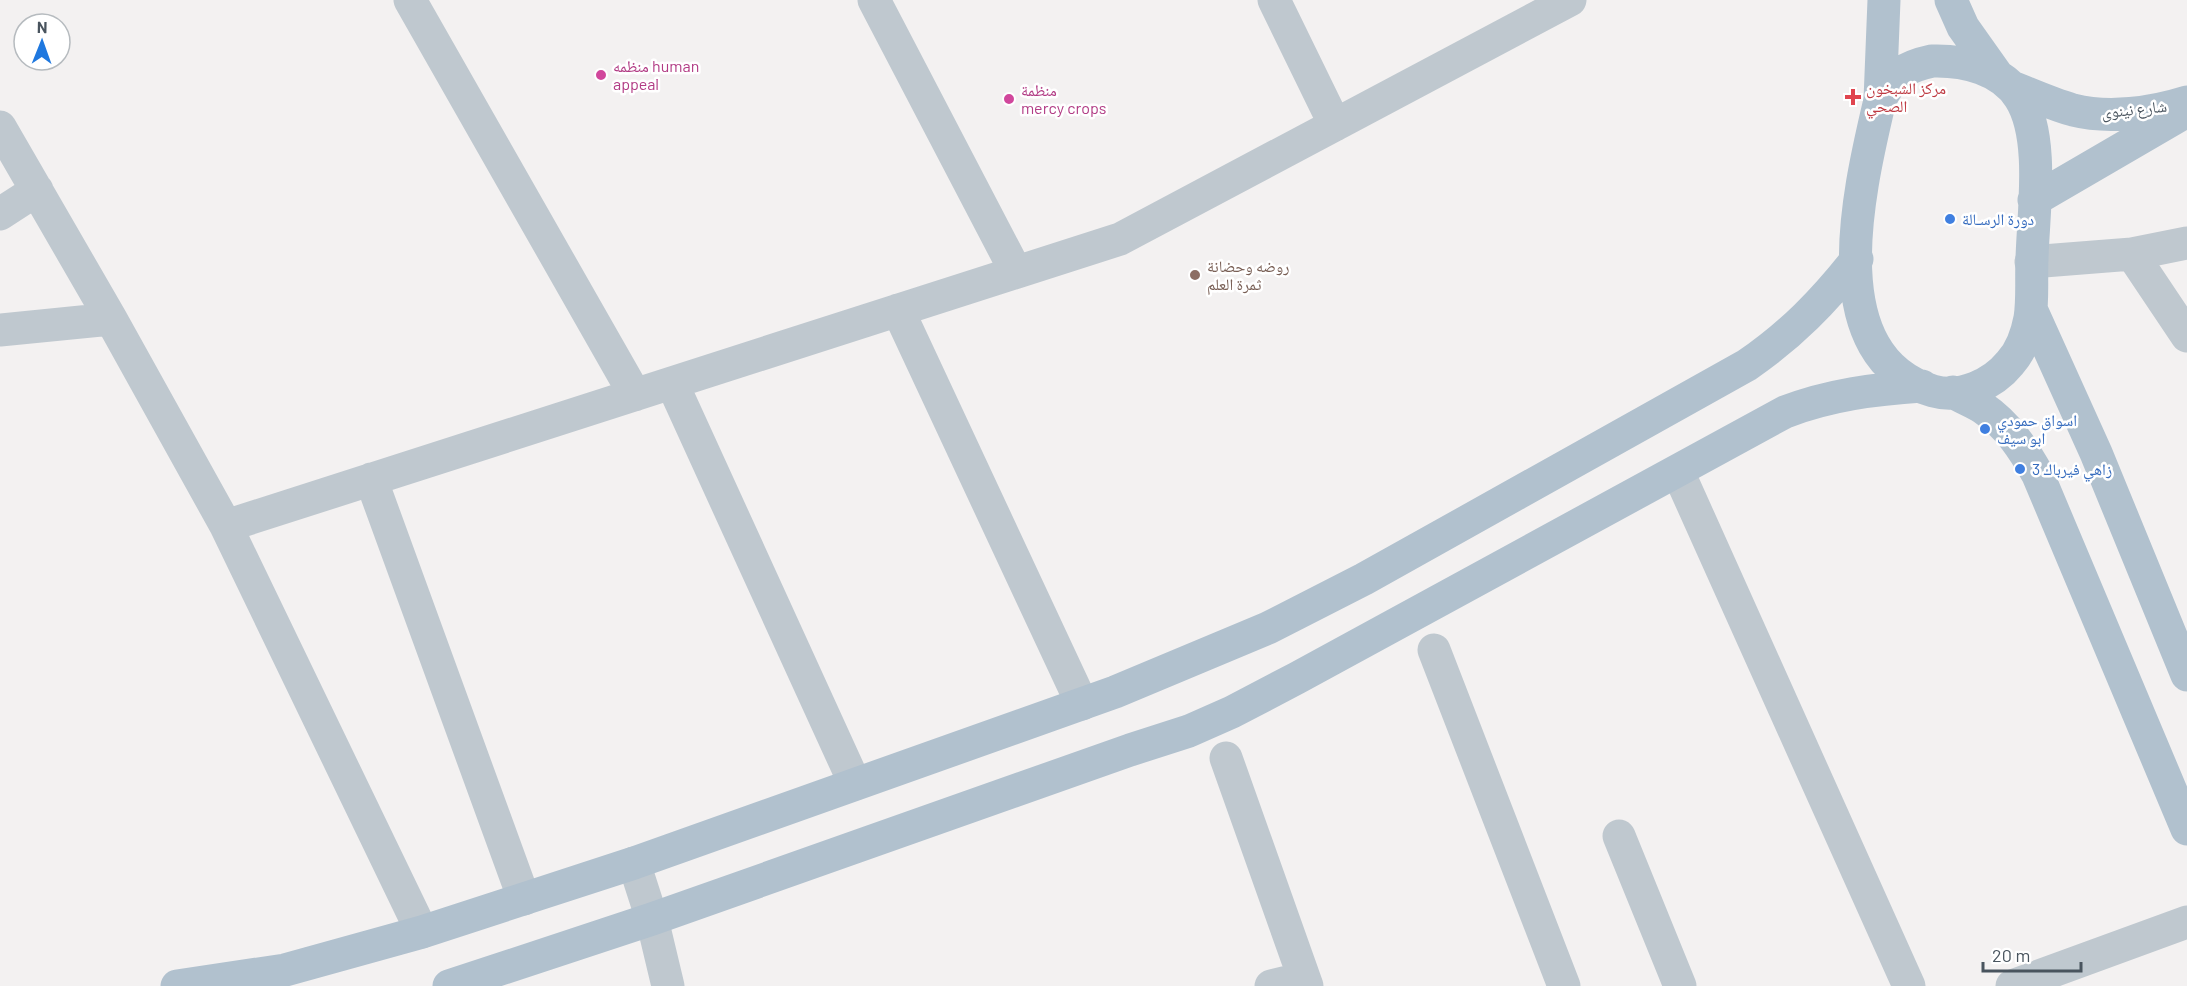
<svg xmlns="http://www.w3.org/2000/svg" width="2187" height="986" font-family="Barlow,'Noto Naskh Arabic',sans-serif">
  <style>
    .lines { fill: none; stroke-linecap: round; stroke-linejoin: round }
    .minor { stroke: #bfc8cf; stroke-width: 33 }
    .major { stroke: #b1c1ce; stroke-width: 33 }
    .hotel-dot { fill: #d1479c; stroke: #fff; stroke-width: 2 }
    .health-dot { fill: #e0444e; stroke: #fff; stroke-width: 2 }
    .shop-dot { fill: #3f7fe0; stroke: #fff; stroke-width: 2 }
    .education-dot { fill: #8d6e63; stroke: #fff; stroke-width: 2 }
    .labels { text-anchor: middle; stroke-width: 5; stroke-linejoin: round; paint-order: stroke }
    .hotel-label { font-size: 16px; fill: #b23c85; stroke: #fff; text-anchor: start }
    .health-label { font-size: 16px; fill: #be3a42; stroke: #fff; text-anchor: start }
    .street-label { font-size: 16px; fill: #49545e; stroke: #fff }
    .shop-label { font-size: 16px; fill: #366cbe; stroke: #fff; text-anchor: start }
    .education-label { font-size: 16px; fill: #785e54; stroke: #fff; text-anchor: start }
  </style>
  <rect width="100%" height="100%" fill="#f3f1f1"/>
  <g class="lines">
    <path class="minor" d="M410 0 635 395
      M874 0 1016 272
      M1274 0 1335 125
      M0 127 111 319 226 526 422 932
      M0 214 37 190
      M2132 254 2187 336
      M2031 262 2132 254 2187 243
      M898 310 1082 704
      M0 330 111 319
      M672 383 855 784
      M371 479 524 899
      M1684 485 1909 986
      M226 526 1120 239 1570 0
      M1434 650 1564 986
      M1226 758 1307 986
      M1619 836 1680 986
      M634 863 652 919 668 986
      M1271 986 1304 978
      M2012 986 2187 922"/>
    <path class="major" d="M1951 0 1963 27 1997 75
      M1932 61C1964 60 2002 69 2020 98 2045 137 2033 214 2032 259 2031 278 2033 299 2030 318 2027 334 2021 351 2010 363 1993 384 1961 399 1933 391 1817 356 1860 186 1880 100 1893 75 1904 67 1932 61Z
      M2012 87C2032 95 2052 104 2073 110 2109 119 2152 113 2187 102
      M1880 100 1884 0
      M2034 200 2185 112
      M2031 309 2096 453 2187 675
      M1953 392C1963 398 1974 402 1983 408 2008 425 2024 450 2038 475L2187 829
      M177 986 285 970 422 932 634 863 1115 692 1268 628 1364 579 1747 365C1791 335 1824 301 1857 259
      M449 986 652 919 1130 750 1189 731 1232 712 1297 678 1785 412C1829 395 1875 389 1922 386"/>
  </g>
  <g class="hotel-dot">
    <circle cx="601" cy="75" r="6"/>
    <circle cx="1009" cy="99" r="6"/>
  </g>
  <path class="health-dot" d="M1850 88h6v6h6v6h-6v6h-6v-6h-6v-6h6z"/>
  <g class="shop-dot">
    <circle cx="1950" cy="219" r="6"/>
    <circle cx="1985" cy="429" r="6"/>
    <circle cx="2020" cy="469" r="6"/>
  </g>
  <circle class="education-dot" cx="1195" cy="275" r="6"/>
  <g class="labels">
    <g class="hotel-label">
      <text x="613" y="72">منظمه human<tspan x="613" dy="18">appeal</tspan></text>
      <text x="1021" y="96">منظمة<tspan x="1021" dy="18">mercy crops</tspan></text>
    </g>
    <g class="health-label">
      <text x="1866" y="94">مركز الشبخون<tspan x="1866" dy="18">الصحي</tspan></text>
    </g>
    <g class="street-label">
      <text transform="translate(2134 109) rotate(-6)" y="6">شارع نينوى</text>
    </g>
    <g class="shop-label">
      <text x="1962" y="225">دورة الرسـالة</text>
      <text x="1997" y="426">اسواق حمودي<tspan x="1997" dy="18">ابو سيف</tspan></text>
      <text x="2032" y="475">زاهي فيرباك 3</text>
    </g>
    <g class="education-label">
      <text x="1207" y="272">روضه وحضانة<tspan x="1207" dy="18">ثمرة العلم</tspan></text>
    </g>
  </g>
  <g transform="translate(42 42) rotate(1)"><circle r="28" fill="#ffffff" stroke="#b6bbbf" stroke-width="1.5"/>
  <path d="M0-4.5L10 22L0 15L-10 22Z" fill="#1f78df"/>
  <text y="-9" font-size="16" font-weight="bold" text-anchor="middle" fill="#49545e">N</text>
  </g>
  <path d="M1983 962v9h98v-9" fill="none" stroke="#49545e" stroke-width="3"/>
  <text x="1992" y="962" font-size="18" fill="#49545e" stroke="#ffffff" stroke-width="4.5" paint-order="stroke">20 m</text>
</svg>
